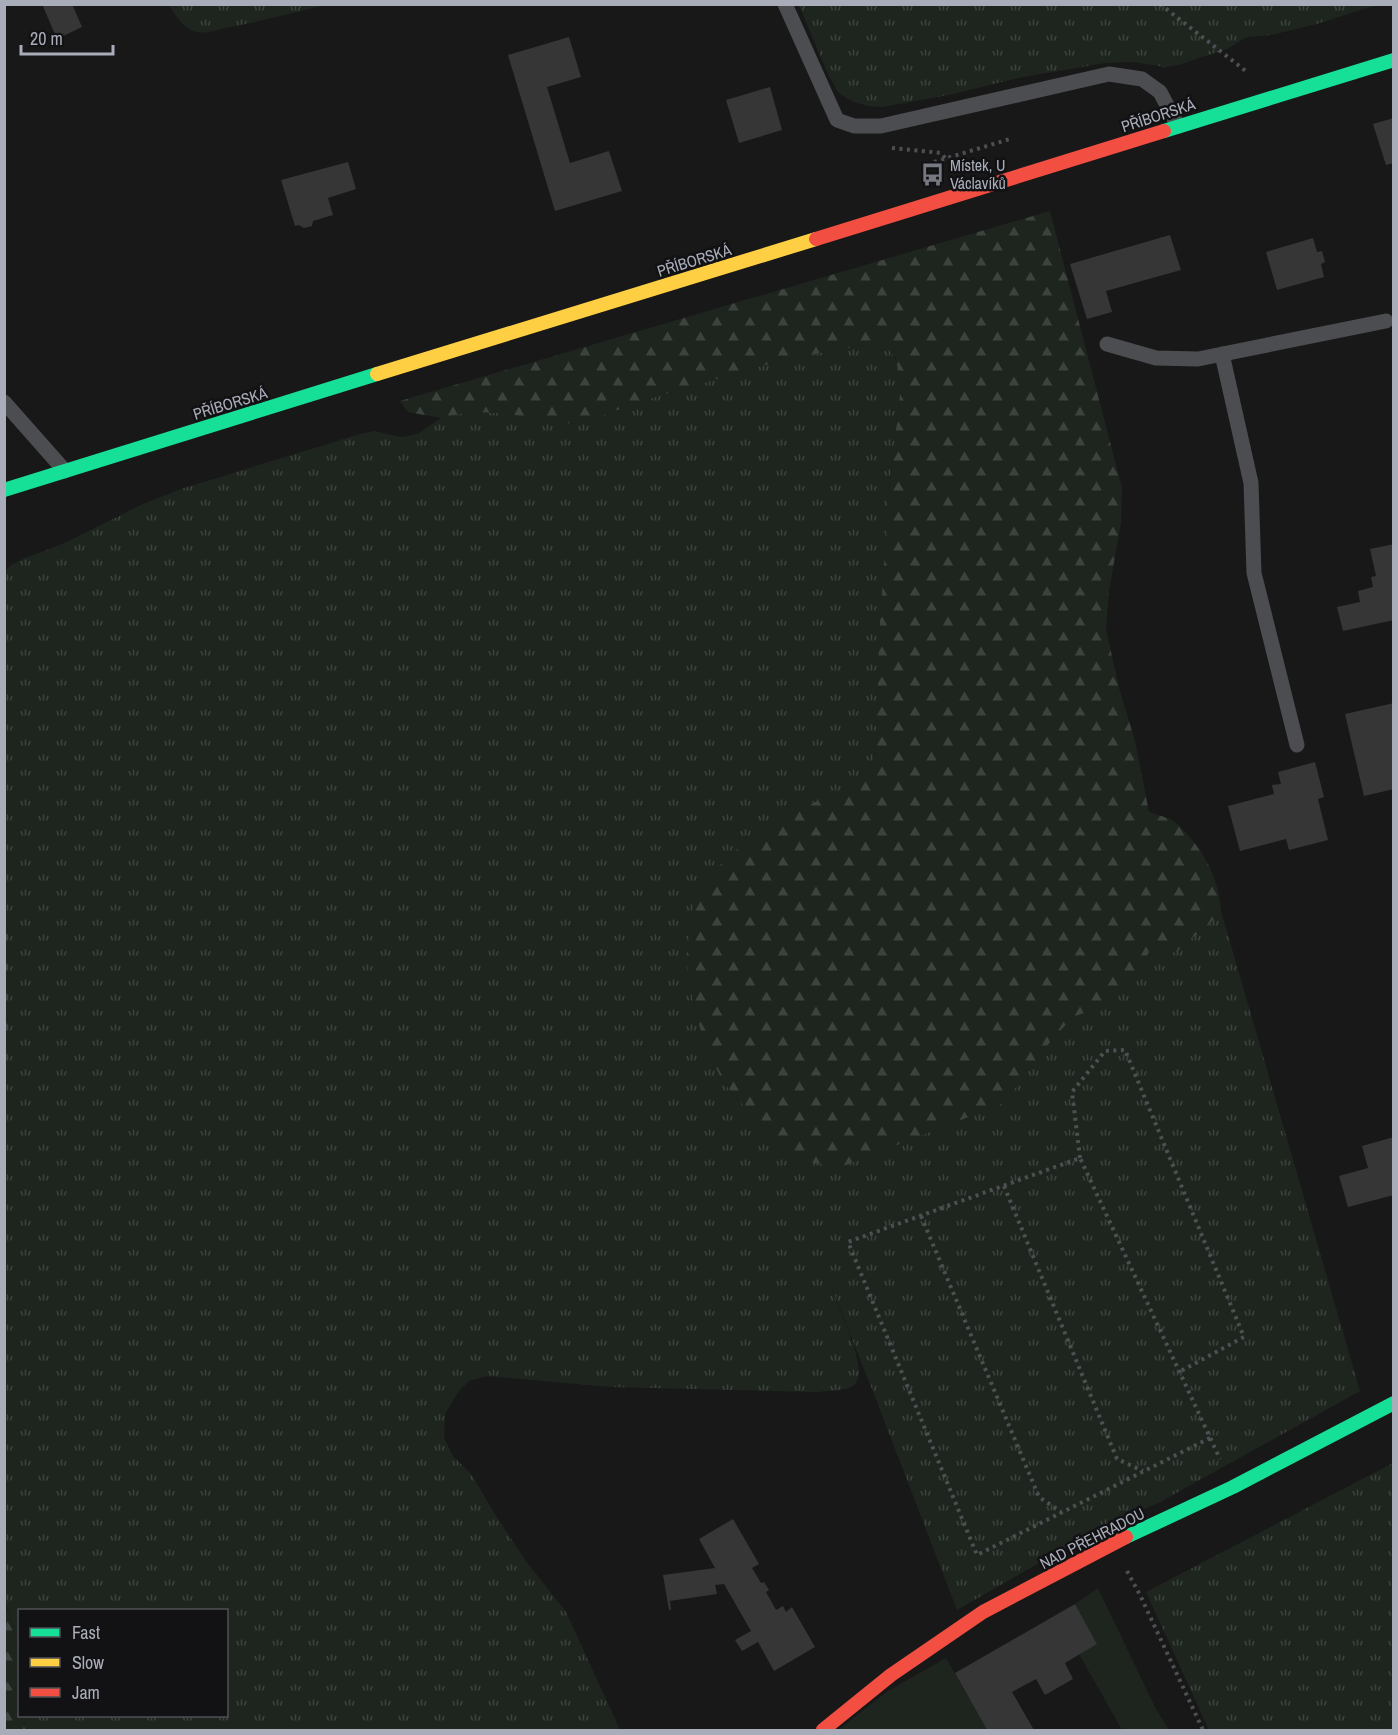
<svg xmlns="http://www.w3.org/2000/svg" width="1398" height="1735" font-family="'Archivo Narrow',sans-serif">
  <style>
    .grass { fill: url(#grass-tufts) }
    .forest { fill: url(#forest-firs) }
    .garden { fill: #1e251f }
    .building { fill: #363637 }
    .lines { fill: none; stroke-linecap: round; stroke-linejoin: round }
    .path { stroke: #4e4f53; stroke-width: 4; stroke-dasharray: 3 4.5; stroke-linecap: butt }
    .lane { stroke: #4c4d51; stroke-width: 15 }
    .fast { stroke: #16e098; stroke-width: 14 }
    .slow { stroke: #ffcf43; stroke-width: 14 }
    .jam { stroke: #f24e42; stroke-width: 14 }
    .labels { text-anchor: middle; stroke-width: 5; stroke-linejoin: round; paint-order: stroke }
    .street-label { font-size: 16px; fill: #a9adb9; stroke: #121214 }
    .poi-label { font-size: 16px; fill: #a9adb9; stroke: #121214; text-anchor: start }
  </style>
  <defs>
    <pattern id="grass-tufts" width="24" height="20" patternUnits="userSpaceOnUse" patternTransform="scale(1.5)"><rect width="24" height="20" fill="#1e251f"/><path d="M3 7l-1-3M5 7V3M7 7l1-3M15 17l-1-3M17 17v-4M19 17l1-3" fill="none" stroke="#3c423d"/></pattern>
    <pattern id="forest-firs" width="22" height="20" patternUnits="userSpaceOnUse" patternTransform="scale(1.5)"><rect width="22" height="20" fill="#1e251f"/><path d="M5 1l3.5 6h-7zM16 11l3.5 6h-7z" fill="#3c423d"/></pattern>
  </defs>
  <rect width="100%" height="100%" fill="#181818"/>
  <path class="grass" d="M169 5H325C293 13 262 21 230 27 219 29 205 35 194 31 182 27 175 14 169 5Z
    M799 5H1376L1317 24 1271 35 1247 37 1227 49 1178 65 1166 67 1133 62 1105 63 1018 78 953 94 882 107 869 106 857 103 845 97 838 92 827 72Z
    M880 345C901 352 899 375 900 394L889 493 879 635 876 751C872 765 865 775 854 784L774 822 743 844 709 875 692 996 704 1044 723 1082 766 1131 775 1143 1050 1042 1073 1017 1112 1002 1140 970 1153 944 1157 942 1177 951 1184 943 1204 930 1221 911 1360 1391 1160 1502 1093 1532 957 1610 874 1394 831 1286C836 1306 870 1369 855 1384 847 1392 829 1390 818 1392L611 1387 487 1376 469 1381 458 1392 445 1414 444 1438 453 1456 472 1475 491 1508 525 1560 566 1612 620 1730H25L26 1716H226V1610H20L19 1653 13 1626 5 1601 4 1089 7 1049V934L4 931V573L11 565 23 559 67 542 141 505 181 489 360 434 375 431 400 437 409 436 419 433 441 418 468 412 506 413 545 422 579 424 648 399 761 366 838 349Z
    M1393 1463V1730H1209L1146 1592Z"/>
  <path class="forest" d="M1050 211 1122 488 1121 522 1109 591 1106 629 1119 688 1135 741 1149 812C1157 815 1168 817 1175 822 1178 824 1182 829 1185 832 1206 854 1219 881 1221 911L1204 930 1184 943 1178 951 1167 954 1157 942 1153 944 1140 970 1112 1003 1073 1017 1050 1042 1004 1103 841 1167 807 1162 775 1143 766 1131 723 1082 704 1044 692 996 686 960 689 934 694 905 709 875 743 844 774 822 853 784C865 775 872 765 876 751L879 635 889 493 900 394 899 378 896 358 891 351 880 345 838 349 761 366 648 399 579 424 545 422 506 413 468 412 441 418 408 412 400 401Z
    M5 931 7 934V1049L5 1089Z
    M4 1601 13 1626 19 1653 20 1716H26L25 1730H5Z"/>
  <path class="garden" d="M1098 1588 1156 1709 1169 1730H1122L1079 1654 1097 1644 1075 1604Z
    M946 1658 987 1730H838L888 1691Z"/>
  <path class="building" d="M42 4H72L82 27 57 39Z
    M569 37 581 77 547 87 570 163 609 151 622 191 555 211 508 55Z
    M770 87 782 130 739 143 726 100Z
    M1394 118V163L1386 165 1373 124Z
    M348 162 356 189 328 198 333 215 313 221 312 226 304 228 299 225 295 226 281 180Z
    M1170 235 1181 270 1106 291 1112 312 1087 319 1070 264Z
    M1313 238 1317 252 1322 251 1325 262 1321 264 1324 277 1277 290 1266 252Z
    M1394 544V620L1343 631 1337 607 1360 602 1358 591 1373 587 1371 577 1376 576 1370 549Z
    M1394 703V789L1364 796 1345 714Z
    M1315 762 1324 797 1318 799 1328 840 1289 850 1286 839 1240 851 1228 806 1274 794 1272 785 1281 784 1278 772Z
    M1394 1137V1195L1348 1207 1339 1176 1368 1168 1362 1146Z
    M733 1519 759 1564 752 1568 761 1583 764 1582 769 1590 766 1592 776 1610 783 1606 786 1612 792 1607 815 1647 774 1671 758 1642 742 1651 735 1640 751 1631 724 1584 715 1585 717 1594 670 1601 671 1610H669L663 1575 715 1568 699 1539Z
    M1075 1604 1097 1644 1065 1663 1073 1679 1045 1695 1036 1679 1012 1692 1034 1730H987L955 1673Z"/>
  <g class="lines">
    <path class="path" d="M1160 4 1247 72
      M892 148 941 153 945 158
      M934 162 1010 139
      M1080 1158 1072 1092 1105 1051 1125 1050 1244 1337 1179 1372
      M1004 1186 1117 1459 1143 1471
      M921 1216 1039 1497 1061 1512
      M1210 1438 977 1555 848 1242 1080 1158 1220 1459
      M1127 1571 1140 1595 1203 1730"/>
    <path class="lane" d="M785 4 837 120 854 126H881L1109 74 1142 79 1160 92 1178 126
      M1107 344 1156 358 1198 359 1386 321
      M1222 354 1251 483 1254 573 1297 745
      M4 402 65 471"/>
    <path class="fast" d="M1164 131 1394 60
      M4 490 377 374
      M1126 1537 1233 1487 1394 1403"/>
    <path class="slow" d="M377 374 816 239"/>
    <path class="jam" d="M816 239 1164 131
      M823 1730 891 1675 983 1612 1126 1537"/>
  </g>
  <defs>
    <symbol id="bus-bare" viewBox="-9 -9 18 18"><path d="M-5-6H5V4H4V6H2V4H-2V6H-4V4H-5ZM-3.5-4V0h7V-4ZM-3.5 1.2v1.5H-2V1.2ZM2 1.2v1.5H3.5V1.2Z" fill="#767981" stroke="#121214" stroke-width="2.5" paint-order="stroke"/></symbol>
  </defs>
  <g fill-rule="evenodd">
    <use href="#bus-bare" x="916" y="158" width="33" height="33"/>
  </g>
  <g class="labels">
    <g class="street-label">
      <text transform="translate(1158 115) rotate(-18)" y="6">PŘÍBORSKÁ</text>
      <text transform="translate(694 260) rotate(-17)" y="6">PŘÍBORSKÁ</text>
      <text transform="translate(230 403) rotate(-17)" y="6">PŘÍBORSKÁ</text>
      <text transform="translate(1092 1538) rotate(-27)" y="6">NAD PŘEHRADOU</text>
    </g>
    <g class="poi-label">
      <text x="950" y="171">Místek, U<tspan x="950" dy="18">Václavíků</tspan></text>
    </g>
  </g>
  <rect width="1398" height="1735" fill="none" stroke="#a9adb9" stroke-width="12"/>
  <rect x="18" y="1609" width="210" height="108" fill="#121214" stroke="#4e5056" stroke-width="1.5"/>
  <rect x="30" y="1628" width="30" height="9" fill="#16e098" stroke="#4e5056" stroke-width="1.5"/>
  <text x="72" y="1639" font-size="18" fill="#a9adb9">Fast</text>
  <rect x="30" y="1658" width="30" height="9" fill="#ffcf43" stroke="#4e5056" stroke-width="1.5"/>
  <text x="72" y="1669" font-size="18" fill="#a9adb9">Slow</text>
  <rect x="30" y="1688" width="30" height="9" fill="#f24e42" stroke="#4e5056" stroke-width="1.5"/>
  <text x="72" y="1699" font-size="18" fill="#a9adb9">Jam</text>
  <path d="M21 45v9h92v-9" fill="none" stroke="#a9adb9" stroke-width="3"/>
  <text x="30" y="45" font-size="18" fill="#a9adb9" stroke="#121214" stroke-width="4.5" paint-order="stroke">20 m</text>
</svg>
